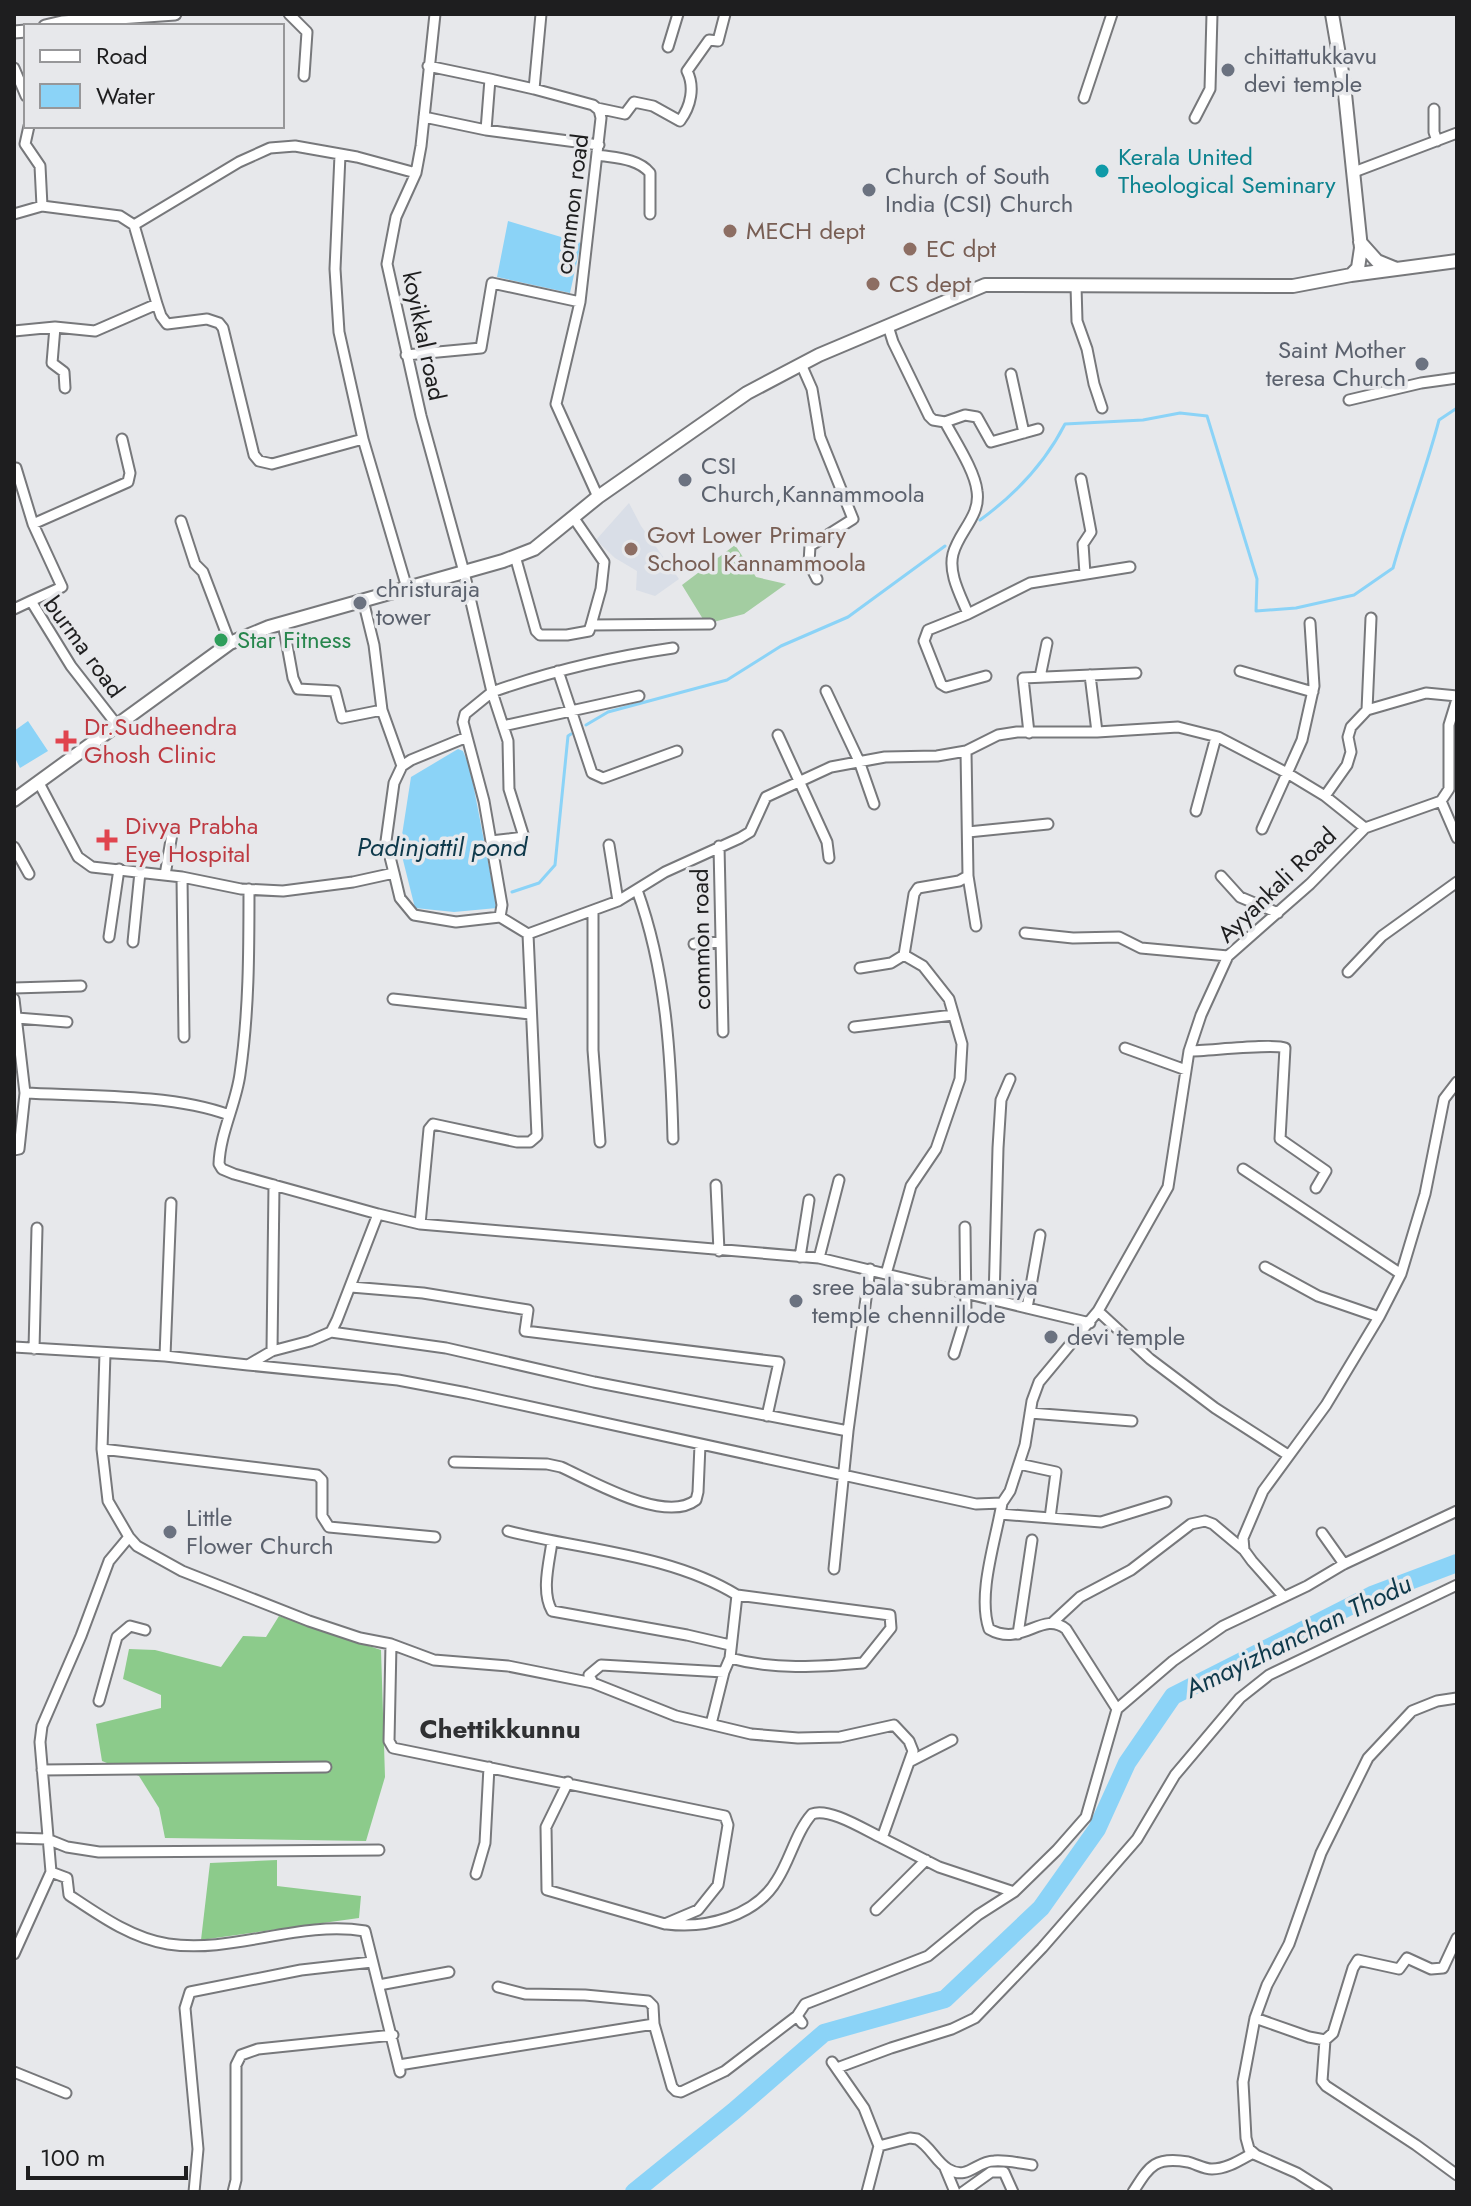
<svg xmlns="http://www.w3.org/2000/svg" width="1471" height="2206" font-family="Jost,sans-serif">
  <style>
    .built { fill: #d9dee7 }
    .green { fill: #a3cda1 }
    .forest { fill: #8ccb8b }
    .water { fill: #8bd3f7 }
    .lines { fill: none; stroke-linecap: round; stroke-linejoin: round }
    .stream { stroke: #8bd3f7; stroke-width: 3 }
    .river { stroke: #8bd3f7; stroke-width: 18 }
    .minor-casing { stroke: #77787b; stroke-width: 13 }
    .tertiary-casing { stroke: #77787b; stroke-width: 15 }
    .secondary-casing { stroke: #77787b; stroke-width: 16 }
    .minor { stroke: #fff; stroke-width: 9 }
    .tertiary { stroke: #fff; stroke-width: 11 }
    .secondary { stroke: #fff; stroke-width: 12 }
    .worship-dot { fill: #6b7280; stroke: #e7e8eb; stroke-width: 3 }
    .culture-dot { fill: #0f9aa8; stroke: #e7e8eb; stroke-width: 3 }
    .education-dot { fill: #8d6e63; stroke: #e7e8eb; stroke-width: 3 }
    .leisure-dot { fill: #2e9e5b; stroke: #e7e8eb; stroke-width: 3 }
    .health-dot { fill: #e0444e; stroke: #e7e8eb; stroke-width: 3 }
    .labels { text-anchor: middle; stroke-width: 7; stroke-linejoin: round; paint-order: stroke }
    .worship-label { font-size: 24px; fill: #5b616d; stroke: #e7e8eb; text-anchor: start }
    .culture-label { font-size: 24px; fill: #0d838f; stroke: #e7e8eb; text-anchor: start }
    .street-label { font-size: 24px; fill: #1e1e1f; stroke: #e7e8eb }
    .education-label { font-size: 24px; fill: #785e54; stroke: #e7e8eb; text-anchor: start }
    .leisure-label { font-size: 24px; fill: #27864d; stroke: #e7e8eb; text-anchor: start }
    .health-label { font-size: 24px; fill: #be3a42; stroke: #e7e8eb; text-anchor: start }
    .water-label { font-size: 26px; font-style: italic; fill: #0e394b; stroke: #e7e8eb }
    .neighbourhood-label { font-size: 26px; font-weight: bold; fill: #2f3032; stroke: #e7e8eb }
  </style>
  <rect width="100%" height="100%" fill="#e7e8eb"/>
  <path class="built" d="M629 503 641 526 679 579 655 596 636 590 637 571 615 558 596 540Z"/>
  <path class="green" d="M735 545 756 577 786 584 744 614 706 624 682 585Z"/>
  <path class="forest" d="M279 1616 381 1650 385 1777 366 1841 165 1838 159 1808 139 1776 102 1761 96 1724 161 1708V1695L123 1679 129 1649 155 1650 221 1667 243 1636 266 1637Z
    M277 1860V1886L361 1896 359 1918 201 1940 210 1863Z"/>
  <path class="water" d="M508 221 581 243 570 293 497 277Z
    M28 721 48 751 20 768 14 756V731Z
    M458 749 463 751 470 768 497 908 454 912 415 908 400 848 411 777Z"/>
  <g class="lines">
    <path class="stream" d="M980 520C1016 494 1045 463 1065 424L1143 420 1180 413 1207 416 1257 579 1256 611 1296 608 1354 595 1393 568C1407 518 1426 470 1439 420L1457 408
      M586 725 608 712 727 680 781 646 848 617 945 546
      M512 892 539 883 555 865 568 736 571 734"/>
    <path class="river" d="M634 2192 734 2111 824 2033 945 1999 1041 1908 1097 1829 1127 1763 1173 1696 1372 1595 1457 1563"/>
    <defs>
      <path id="minor" d="M289 14 307 32 304 76
        M435 14 421 146 416 173 396 217 387 264 421 416 464 572 492 692 465 714 463 722 484 801 502 905 500 917
        M541 14 534 89 593 105 599 110 601 118 580 302
        M668 47 678 14
        M428 66 490 79 486 130
        M14 68 26 96
        M490 79 534 89
        M1084 98 1112 14
        M597 108 625 114 634 102 653 106 680 121C691 106 695 87 687 71L709 40 718 41 725 14
        M1434 109V132L1437 141
        M424 117 486 130 599 145
        M1195 118 1210 89 1212 14
        M29 126 25 144 40 166 42 206 120 216 134 225 157 304
        M340 155 335 269 339 332 363 439
        M598 155C615 158 638 158 650 173V214
        M1354 172 1457 133
        M14 214 42 206
        M134 225 239 162 270 148 295 146 357 157 416 173
        M1076 286 1077 321 1087 349 1094 384 1102 408
        M888 326 893 342 929 416 933 420 945 422C955 441 975 471 977 491 981 516 959 531 953 554 948 574 961 596 968 614
        M14 331 55 327
        M406 355 481 348 492 283 580 302 556 404 598 497
        M801 364 812 389 820 437 853 519 810 546 809 563 817 579
        M1011 374 1024 433
        M65 388 64 372 52 363 55 327 95 331 157 304 161 316 167 324 207 319 219 323 223 328 254 455 259 461 272 464 363 439 407 588
        M1349 400 1421 383 1457 378
        M945 422 965 415 977 417 991 442 1038 429
        M14 468H16L33 524 62 587 31 601
        M1081 479 1091 532 1083 544 1085 574
        M573 517 604 562 601 589 591 625 710 624
        M181 521 195 564 203 572 230 643
        M33 524 128 482 130 473 122 439
        M515 556 536 631 540 635H567L589 631 591 625
        M14 609 31 601 71 666 117 725
        M283 623 293 678 298 689 335 691 342 718 382 710 374 645 363 600
        M558 671 592 773 603 778 677 751
        M1240 671 1313 692
        M1090 675 1097 732
        M986 676 946 687 941 684 924 641 928 630 968 614 1030 583 1130 567
        M1040 677 1047 643
        M826 691 859 761 874 804
        M382 710 402 766
        M1367 710 1426 693 1457 696
        M503 726 639 696
        M1029 733 1023 678 1136 673
        M778 735 827 842 829 858
        M39 783 78 857 92 867 182 877 241 889 283 891 353 882 394 873 400 898 414 915 456 922 500 917
        M1325 796 1347 765 1351 752 1348 737 1351 727 1367 710 1371 618
        M1441 801 1457 838
        M1196 811 1216 737
        M1262 829 1302 740 1314 686 1310 623
        M968 832 1048 824
        M491 841 524 837 509 789 508 741 492 692C551 671 611 657 673 648
        M609 845 618 901
        M719 846 723 1032
        M14 847 29 874
        M394 873 386 841 394 783 402 766 411 760 467 737
        M165 875 173 828
        M968 876 976 926
        M1221 876 1240 897 1278 913
        M182 877 184 1037
        M249 889C249 951 249 1012 240 1074 236 1104 220 1133 219 1164L222 1169 234 1174 378 1214
        M637 890C666 970 671 1055 673 1139
        M593 911V1050L600 1142
        M500 917 528 934 618 901 665 872 740 838 750 832 766 797 831 767 885 757 937 756 966 751 998 735 1017 732H1097L1178 727 1218 737 1287 773 1325 796 1365 828
        M1025 933 1073 938 1119 937 1141 948 1228 956
        M109 937 119 869
        M133 942 140 872
        M694 944 721 942
        M860 968 891 963 904 955 914 894 918 888 959 881 968 876 966 751
        M1348 972 1382 936 1457 882
        M14 988 81 986
        M14 999 25 1093 19 1149 14 1150
        M393 999 530 1014
        M17 1018 67 1022
        M854 1027 953 1015
        M1125 1048 1186 1070
        M1189 1051C1207 1051 1274 1043 1285 1048L1280 1139 1326 1171 1316 1188
        M25 1093C85 1096 174 1094 229 1115
        M1243 1169 1401 1274
        M716 1185 719 1251
        M420 1224 429 1129 433 1124 517 1142H530L537 1136 528 934
        M800 1257 809 1200
        M819 1258 839 1180
        M1265 1267 1318 1296 1379 1317
        M886 1274 911 1186 936 1149 960 1079 962 1044 949 999 923 966 904 955
        M351 1287 423 1293 528 1310 525 1331 779 1362 767 1416
        M994 1300 998 1148 1001 1100 1010 1079
        M1027 1308 1040 1235
        M1098 1311 1150 1359 1215 1408 1288 1455
        M331 1332 446 1348 594 1382 848 1431
        M14 1347 165 1356 248 1365 272 1351 310 1341 331 1332 337 1320 378 1214 420 1224 819 1258 1090 1323
        M34 1349 37 1228
        M272 1351 274 1185
        M105 1353 102 1449 108 1501 129 1537 137 1546 182 1571 309 1621 360 1638 391 1644 434 1660 508 1666 593 1683 676 1716 751 1734 798 1738 840 1737 894 1725 909 1741 913 1751 882 1838 939 1867 1014 1892
        M954 1354 966 1315 965 1227
        M165 1356 171 1203
        M248 1365 398 1380 467 1393 976 1504 1002 1503 1010 1491 1025 1445 1032 1401 1039 1382 1098 1311 1168 1187 1189 1051 1201 1015 1228 956 1310 884 1365 828 1441 801 1449 789V725L1457 699
        M1030 1413 1132 1421
        M102 1449 317 1475 322 1480V1516L329 1527 435 1537
        M454 1462 547 1464 561 1467C592 1481 665 1524 696 1500L698 1492 700 1445
        M1019 1464 1056 1472 1050 1518
        M1002 1503C996 1540 977 1594 989 1629 1022 1648 1042 1610 1066 1629L1117 1709
        M1000 1514 1101 1522 1166 1502
        M508 1531C583 1550 670 1554 737 1595
        M1322 1533 1344 1564
        M129 1537 109 1561 81 1636 42 1726 40 1742 51 1872 67 1878 69 1895C99 1915 131 1938 168 1944 233 1954 299 1920 365 1931L400 2072
        M552 1542C549 1563 541 1592 552 1611L687 1635 730 1645
        M834 1569 848 1431 870 1269
        M1283 1596 1252 1561 1244 1550 1243 1538 1263 1491 1326 1405 1379 1317 1401 1274 1425 1194 1444 1099 1457 1082
        M1053 1622 1080 1597 1131 1570 1191 1524 1205 1521 1213 1524 1244 1550
        M1018 1634 1032 1540
        M391 1644 389 1741 393 1748 725 1816 728 1825 718 1885 698 1910 665 1924 547 1890 546 1827 568 1782
        M593 1683 589 1675 601 1665 724 1672 730 1658C773 1670 818 1667 863 1663L891 1628 890 1615 737 1595 730 1658
        M99 1701 117 1637 130 1626 145 1630
        M711 1724 724 1672
        M911 1761 952 1740
        M42 1770 326 1767
        M14 1838 47 1839 67 1847 99 1852 379 1850
        M476 1874 485 1843 489 1767
        M876 1910 926 1860
        M667 1924C706 1929 756 1916 777 1880 790 1860 796 1832 812 1814 829 1807 865 1830 882 1838
        M14 1954 51 1872
        M379 1985 449 1972
        M498 1987 525 1994 585 1995 648 2001 653 2006 654 2024 672 2087 676 2091 681 2092 725 2071 797 2016
        M1255 2018 1309 2037 1325 2040 1333 2033 1353 1968 1358 1960 1399 1969 1407 1958 1431 1969 1443 1968 1457 1938
        M802 2023 797 2016 805 2004 928 1956 978 1915 1014 1892 1057 1850 1086 1817 1117 1709 1173 1661 1223 1626 1307 1586 1344 1564 1457 1511
        M1325 2040 1322 2081 1326 2086 1416 2145 1457 2175
        M832 2062 864 2108 879 2146 867 2192
        M837 2068 891 2048 952 2029 975 2018 1042 1948 1137 1839 1175 1775 1240 1698 1269 1675 1457 1585
        M400 2069 399 2065 654 2024
        M14 2072 66 2093
        M879 2146 910 2138 917 2139C930 2146 936 2162 948 2169 968 2181 976 2161 994 2161 1006 2160 1019 2163 1032 2165
        M945 2168 955 2192
        M194 2192 198 2149 185 2008 190 1992 301 1970 372 1962
        M233 2192 236 2180V2065L241 2055 258 2049 393 2035
        M963 2192 991 2172H1004L1013 2192
        M1133 2192C1149 2167 1154 2156 1188 2162 1196 2164 1204 2169 1212 2169 1227 2169 1240 2160 1253 2153
        M1327 2192 1297 2173 1256 2155 1249 2149 1246 2138 1243 2082 1255 2018 1267 1985 1289 1944 1321 1853 1368 1758 1412 1711 1437 1701 1457 1698"/>
      <path id="tertiary" d="M45 26 62 22 175 14
        M14 32 26 31"/>
      <path id="secondary" d="M1332 14 1344 84 1361 248 1358 268 1351 275
        M1360 242 1377 261 1394 268
        M14 800 230 643 269 627 503 561 534 549 598 497 747 393 819 355 985 285 1293 286 1351 275 1457 261"/>
    </defs>
    <use href="#minor" class="minor-casing"/>
    <use href="#tertiary" class="tertiary-casing"/>
    <use href="#secondary" class="secondary-casing"/>
    <use href="#minor" class="minor"/>
    <use href="#tertiary" class="tertiary"/>
    <use href="#secondary" class="secondary"/>
  </g>
  <g class="worship-dot">
    <circle cx="1228" cy="70" r="8"/>
    <circle cx="869" cy="190" r="8"/>
    <circle cx="1422" cy="364" r="8"/>
    <circle cx="685" cy="480" r="8"/>
    <circle cx="360" cy="603" r="8"/>
    <circle cx="796" cy="1301" r="8"/>
    <circle cx="1051" cy="1337" r="8"/>
    <circle cx="170" cy="1532" r="8"/>
  </g>
  <circle class="culture-dot" cx="1102" cy="171" r="8"/>
  <g class="education-dot">
    <circle cx="730" cy="231" r="8"/>
    <circle cx="910" cy="249" r="8"/>
    <circle cx="873" cy="284" r="8"/>
    <circle cx="631" cy="549" r="8"/>
  </g>
  <circle class="leisure-dot" cx="221" cy="640" r="8"/>
  <g class="health-dot">
    <path d="M62 729h8v8h8v8h-8v8h-8v-8h-8v-8h8z"/>
    <path d="M103 828h8v8h8v8h-8v8h-8v-8h-8v-8h8z"/>
  </g>
  <g class="labels">
    <g class="worship-label">
      <text x="1244" y="64">chittattukkavu<tspan x="1244" dy="28">devi temple</tspan></text>
      <text x="885" y="184">Church of South<tspan x="885" dy="28">India (CSI) Church</tspan></text>
      <text x="1406" y="358" text-anchor="end">Saint Mother<tspan x="1406" dy="28">teresa Church</tspan></text>
      <text x="701" y="474">CSI<tspan x="701" dy="28">Church,Kannammoola</tspan></text>
      <text x="376" y="597">christuraja<tspan x="376" dy="28">tower</tspan></text>
      <text x="812" y="1295">sree bala subramaniya<tspan x="812" dy="28">temple chennillode</tspan></text>
      <text x="1067" y="1345">devi temple</text>
      <text x="186" y="1526">Little<tspan x="186" dy="28">Flower Church</tspan></text>
    </g>
    <g class="culture-label">
      <text x="1118" y="165">Kerala United<tspan x="1118" dy="28">Theological Seminary</tspan></text>
    </g>
    <g class="street-label">
      <text transform="translate(572 204) rotate(-83)" y="8">common road</text>
      <text transform="translate(424 336) rotate(78)" y="8">koyikkal road</text>
      <text transform="translate(84 647) rotate(54)" y="8">burma road</text>
      <text transform="translate(1277 885) rotate(-44)" y="8">Ayyankali Road</text>
      <text transform="translate(701 939) rotate(-91)" y="8">common road</text>
    </g>
    <g class="education-label">
      <text x="746" y="239">MECH dept</text>
      <text x="926" y="257">EC dpt</text>
      <text x="889" y="292">CS dept</text>
      <text x="647" y="543">Govt Lower Primary<tspan x="647" dy="28">School Kannammoola</tspan></text>
    </g>
    <g class="leisure-label">
      <text x="237" y="648">Star Fitness</text>
    </g>
    <g class="health-label">
      <text x="84" y="735">Dr.Sudheendra<tspan x="84" dy="28">Ghosh Clinic</tspan></text>
      <text x="125" y="834">Divya Prabha<tspan x="125" dy="28">Eye Hospital</tspan></text>
    </g>
    <g class="water-label">
      <text x="442" y="856">Padinjattil pond</text>
      <text transform="translate(1298 1636) rotate(-26)" y="9">Amayizhanchan Thodu</text>
    </g>
    <g class="neighbourhood-label">
      <text x="500" y="1738">Chettikkunnu</text>
    </g>
  </g>
  <rect width="1471" height="2206" fill="none" stroke="#1e1e1f" stroke-width="32"/>
  <rect x="24" y="24" width="260" height="104" fill="#e7e8eb" stroke="#979799" stroke-width="2"/>
  <rect x="40" y="50" width="40" height="12" fill="#ffffff" stroke="#979799" stroke-width="2"/>
  <text x="96" y="64" font-size="24" fill="#1e1e1f">Road</text>
  <rect x="40" y="84" width="40" height="24" fill="#8bd3f7" stroke="#979799" stroke-width="2"/>
  <text x="96" y="104" font-size="24" fill="#1e1e1f">Water</text>
  <path d="M28 2166v12h158v-12" fill="none" stroke="#1e1e1f" stroke-width="4"/>
  <text x="40" y="2166" font-size="24" fill="#1e1e1f" stroke="#e7e8eb" stroke-width="6" paint-order="stroke">100 m</text>
</svg>
